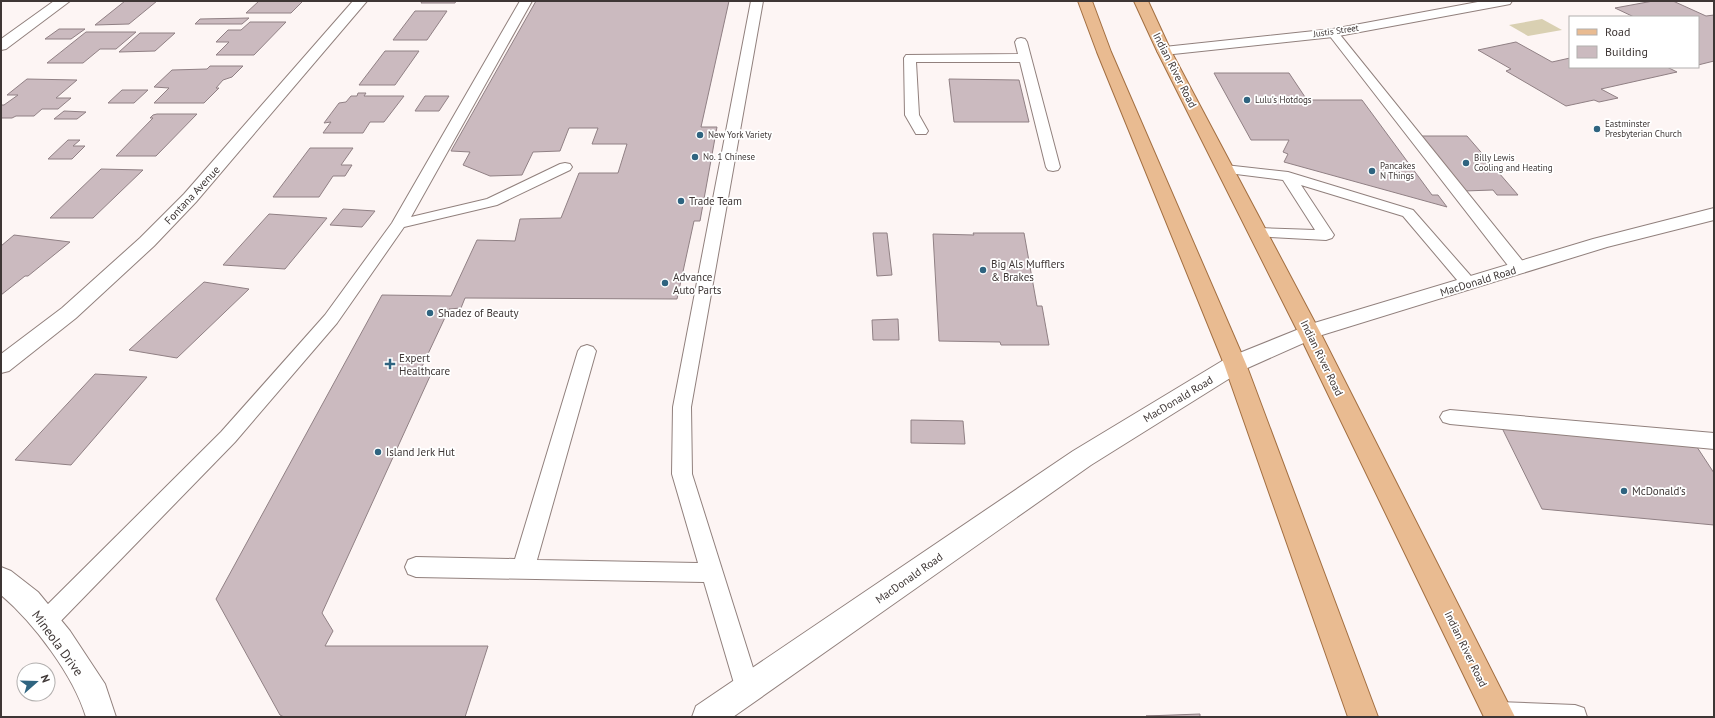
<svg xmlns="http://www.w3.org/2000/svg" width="1715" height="718" font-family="'PT Sans',sans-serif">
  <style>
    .green { fill: #d9d0b2 }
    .building { fill: #cbbabf; stroke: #908084 }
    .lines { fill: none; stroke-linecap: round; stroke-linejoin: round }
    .service-casing { stroke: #91807d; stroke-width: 2 }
    .minor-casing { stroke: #91807d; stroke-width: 2 }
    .tertiary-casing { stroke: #91807d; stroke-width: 2 }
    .primary-casing { stroke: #a36f41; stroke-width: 2 }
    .service { fill: #fff; fill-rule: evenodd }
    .minor { fill: #fff; fill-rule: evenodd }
    .tertiary { fill: #fff; fill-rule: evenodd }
    .primary { fill: #e9bb91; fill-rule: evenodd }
    .poi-dot { fill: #2f6480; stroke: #fff; stroke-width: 1.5 }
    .labels { text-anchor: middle; stroke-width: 3.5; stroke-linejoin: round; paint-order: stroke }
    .far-street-label { font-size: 9px; fill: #3e3635; stroke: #fff }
    .far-poi-label { font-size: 9px; fill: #3e3635; stroke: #fff; text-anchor: start }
    .street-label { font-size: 11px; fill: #3e3635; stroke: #fff }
    .poi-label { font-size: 11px; fill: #3e3635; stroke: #fff; text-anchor: start }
    .near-street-label { font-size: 13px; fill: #3e3635; stroke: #fff }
  </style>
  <rect width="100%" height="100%" fill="#fdf5f4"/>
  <path class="green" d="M1542 19 1562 30 1528 36 1509 25Z"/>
  <path class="building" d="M125 1H157L129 24 95 25Z
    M259 1H303L291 13H246Z
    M422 1H456L455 3H421Z
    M536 1H729L701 127H717L700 221H694L677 299 465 298 461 308 449 309 419 373 431 374 322 613 333 631 325 646H488L465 717H284L280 715 216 599 382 295 451 296 477 240 515 241 520 219 561 218 579 173H618L627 144H592L598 128H569L560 151 533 152 522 175 490 176 463 165 470 152 451 151Z
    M1653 1H1673L1706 16 1714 15V61L1698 65V17H1634L1615 8Z
    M415 11H447L427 40H393Z
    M249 18 242 24H195L200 19Z
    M250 22H286L254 55H216L229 42H216L228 30H241Z
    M59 29H85L71 39H45Z
    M86 32H136L116 49H100L83 63H47Z
    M140 33H175L155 51 119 52Z
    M1516 42 1552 62 1570 58V67H1667L1677 72 1601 89 1618 98 1599 102 1594 100 1566 106 1506 71 1511 69 1478 50Z
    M385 51H419L395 85H359Z
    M210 66H243L232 77 223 80 216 88H219L204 103H154L169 88 154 87 172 70 207 69Z
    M1214 73H1289L1307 100H1362L1432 195H1438L1447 207 1284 162 1288 154 1283 152 1289 140H1251Z
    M27 79 77 80 56 98H71L58 109H42L34 116H16L12 118H1V105H4L18 95H7Z
    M949 79 1019 80 1029 122H954Z
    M122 90H148L134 103H108Z
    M358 93H366L364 96H404L384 122H370L363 133H323L331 122 324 123 339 103 346 102 351 96H357Z
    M425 96H449L439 111H415Z
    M64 111 86 112 77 119H54Z
    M157 114H197L156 156H116L153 118H150L153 115Z
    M1421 136H1467L1518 195H1497L1493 190 1464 191Z
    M68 140H80L73 146H85L72 159H48Z
    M310 148H353L341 165H352L345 176H333L319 197H273Z
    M101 169 143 170 93 218H50Z
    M343 209 375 211 362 227 330 225Z
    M269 214 327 218 285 269 223 265Z
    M873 233H887L892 275 877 276Z
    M973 233H1024L1037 306H1042L1049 345H1001L1000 342 939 341 933 234 974 235Z
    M14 235 70 242 28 276H25L1 295V246Z
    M204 282 249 289 177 358 129 350Z
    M898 319 899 340H873L872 320Z
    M95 374 147 377 71 465 15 460Z
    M911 420 963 421 965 444 911 443Z
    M1502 428 1695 444 1714 473V525L1542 509Z
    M1200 714V717L1146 716Z"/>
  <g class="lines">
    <defs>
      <path id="service" d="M520 1H532L411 217 487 199 560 164 565 163 570 164 572 167 570 170 497 205 404 227 337 323 235 442 53 629 45 632 37 629 33 622 37 615 221 432 325 315 392 223Z
        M751 1H763L691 407 692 474 760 690 757 698 748 702 739 698 736 690 704 582 416 577 408 574 405 567 408 560 416 557 515 559 578 351 581 347 587 345 593 347 596 351 537 560 698 563 672 474 673 407Z
        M1333 29 1337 31 1525 264 1527 268 1525 272 1519 273 1513 272 1329 35 1327 33 1329 31Z
        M1021 38 1025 39 1027 42 1060 167 1058 170 1053 171 1048 170 1046 167 1020 62H916L919 115 928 131 926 134H916L905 115 904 58 906 55 1018 54 1015 42 1017 39Z
        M1225 165 1288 172 1413 210 1477 283 1475 287 1469 288 1463 287 1403 216 1301 185 1334 235 1332 238 1326 240 1252 236 1250 233 1252 230 1258 228 1315 230 1283 180 1220 172 1218 169 1220 166Z
        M1450 410 1714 433V449L1450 424 1443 422 1440 417 1443 412Z
        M1498 702 1575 705 1584 708 1587 717H1487L1486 714 1489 705Z"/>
      <path id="minor" d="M54 1H70L6 49 1 50V39Z
        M353 1H367L196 202 154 246 76 318 9 371 1 373V354L62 308 140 238 184 194Z
        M1483 1H1512L1510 4 1505 5 1333 37 1164 55 1159 54 1157 51 1159 48 1164 47 1333 29Z
        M1714 208V220L1607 247 1309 339 1301 337 1298 332 1301 327 1593 239Z
        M1 567 11 571 38 592 70 631 105 684 116 717H86C74 676 34 623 1 595Z"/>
      <path id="tertiary" d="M1309 325 1317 327 1320 332 1317 337 1243 370 1091 465 733 717H692L696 706 1073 451 1227 358Z"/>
      <path id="primary" d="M1078 1H1092L1111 52 1246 364 1378 717H1348L1224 364 1097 52Z
        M1134 1H1148L1171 51 1320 332 1515 717H1484L1298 332 1157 51Z"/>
    </defs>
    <use href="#service" class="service-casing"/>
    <use href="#minor" class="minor-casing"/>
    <use href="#tertiary" class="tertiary-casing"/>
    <use href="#primary" class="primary-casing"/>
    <use href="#service" class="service"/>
    <use href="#minor" class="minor"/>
    <use href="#tertiary" class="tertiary"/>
    <use href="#primary" class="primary"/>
  </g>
  <g class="poi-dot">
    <circle cx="1247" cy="100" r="4"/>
    <circle cx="1597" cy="129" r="4"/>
    <circle cx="700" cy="135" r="4"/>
    <circle cx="695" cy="157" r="4"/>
    <circle cx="1466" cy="163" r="4"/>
    <circle cx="1372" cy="171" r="4"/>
    <circle cx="681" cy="201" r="4"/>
    <circle cx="983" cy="270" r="4"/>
    <circle cx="665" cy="283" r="4"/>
    <circle cx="430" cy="313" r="4"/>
    <path d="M388 358h4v4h4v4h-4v4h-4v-4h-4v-4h4z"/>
    <circle cx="378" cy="452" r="4"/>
    <circle cx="1624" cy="491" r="4"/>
  </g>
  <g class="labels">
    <g class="far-street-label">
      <text transform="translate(1336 31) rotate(-8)" y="3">Justis Street</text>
    </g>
    <g class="far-poi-label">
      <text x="1255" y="103">Lulu's Hotdogs</text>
      <text x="1605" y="127">Eastminster<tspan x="1605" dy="10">Presbyterian Church</tspan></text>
      <text x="708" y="138">New York Variety</text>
      <text x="703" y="160">No. 1 Chinese</text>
      <text x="1474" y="161">Billy Lewis<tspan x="1474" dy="10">Cooling and Heating</tspan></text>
      <text x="1380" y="169">Pancakes<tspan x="1380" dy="10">N Things</tspan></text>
    </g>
    <g class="street-label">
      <text transform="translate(1175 70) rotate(63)" y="4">Indian River Road</text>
      <text transform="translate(192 195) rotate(-47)" y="4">Fontana Avenue</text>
      <text transform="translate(1478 281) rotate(-17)" y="4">MacDonald Road</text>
      <text transform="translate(1322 358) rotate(64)" y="4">Indian River Road</text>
      <text transform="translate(1178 399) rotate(-31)" y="4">MacDonald Road</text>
      <text transform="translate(909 578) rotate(-35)" y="4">MacDonald Road</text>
      <text transform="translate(1466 649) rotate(64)" y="4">Indian River Road</text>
    </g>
    <g class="poi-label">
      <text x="689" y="205">Trade Team</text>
      <text x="991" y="268">Big Als Mufflers<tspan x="991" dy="13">&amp; Brakes</tspan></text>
      <text x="673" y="281">Advance<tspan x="673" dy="13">Auto Parts</tspan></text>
      <text x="438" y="317">Shadez of Beauty</text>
      <text x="399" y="362">Expert<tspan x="399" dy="13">Healthcare</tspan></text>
      <text x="386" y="456">Island Jerk Hut</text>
      <text x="1632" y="495">McDonald's</text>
    </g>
    <g class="near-street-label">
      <text transform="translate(58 643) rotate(54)" y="5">Mineola Drive</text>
    </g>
  </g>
  <rect width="1715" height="718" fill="none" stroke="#3e3635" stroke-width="4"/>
  <rect x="1569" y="16" width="130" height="52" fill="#ffffff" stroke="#b2afae"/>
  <rect x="1577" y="29" width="20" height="6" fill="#e9bb91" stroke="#b2afae"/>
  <text x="1605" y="36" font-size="12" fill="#3e3635">Road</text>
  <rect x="1577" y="46" width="20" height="12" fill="#cbbabf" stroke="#b2afae"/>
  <text x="1605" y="56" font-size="12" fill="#3e3635">Building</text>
  <g transform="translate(36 682) rotate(70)"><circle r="19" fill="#ffffff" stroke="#b2afae"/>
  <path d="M0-3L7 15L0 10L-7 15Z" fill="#2f6480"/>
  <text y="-6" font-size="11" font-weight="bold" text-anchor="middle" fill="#3e3635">N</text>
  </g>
</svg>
